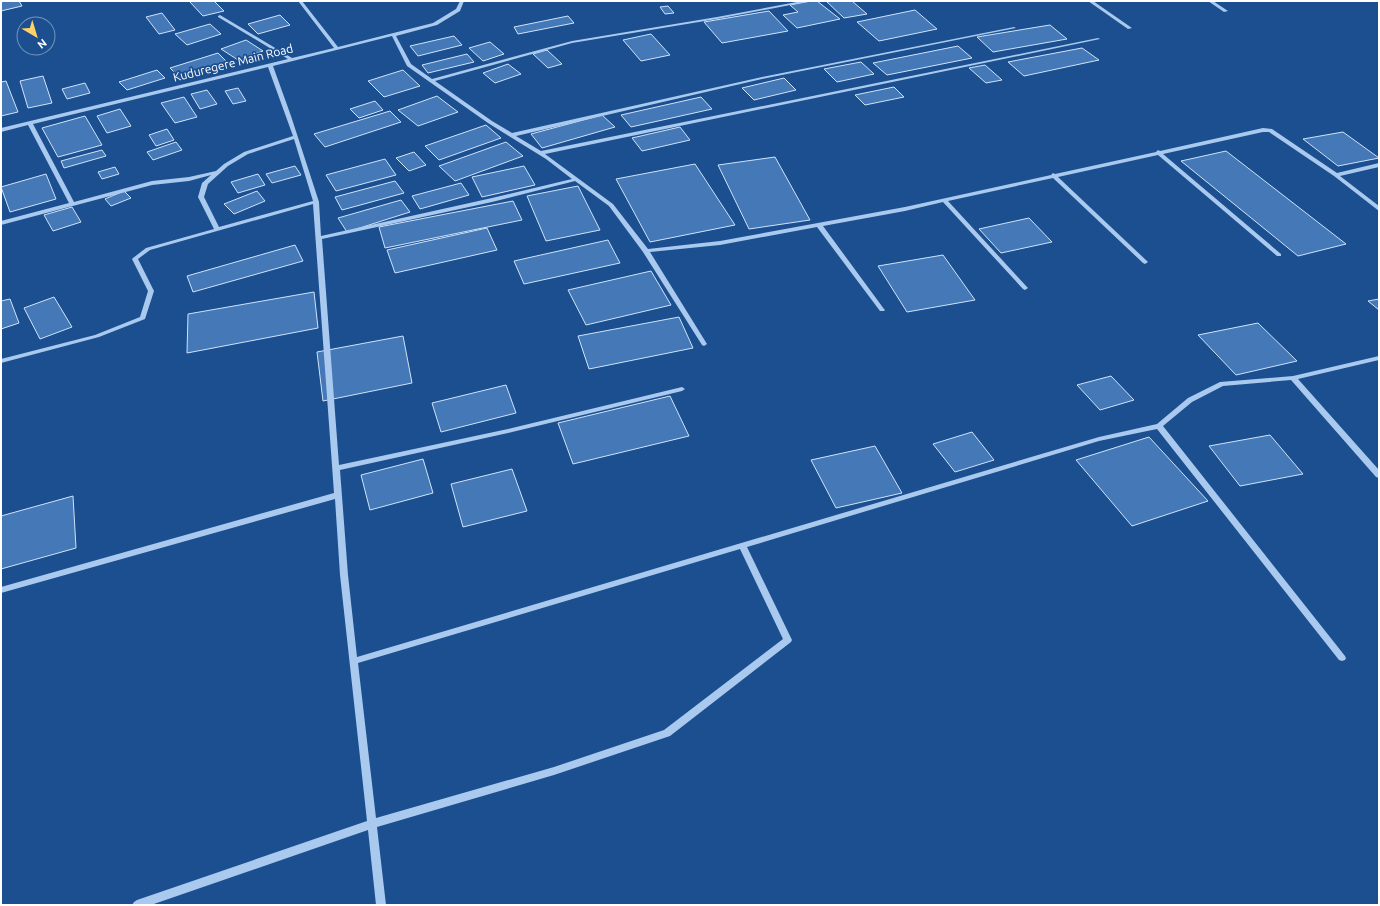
<svg xmlns="http://www.w3.org/2000/svg" width="1380" height="906" font-family="Ubuntu,sans-serif">
  <style>
    .building { fill: #4478b7; stroke: #cfe3fa }
    .lines { fill: none; stroke-linecap: round; stroke-linejoin: round }
    .minor { fill: #a9c9ee; fill-rule: evenodd }
    .labels { text-anchor: middle; stroke-width: 3.5; stroke-linejoin: round; paint-order: stroke }
    .far-street-label { font-size: 12px; fill: #fff; stroke: #1b4f8f }
  </style>
  <rect width="100%" height="100%" fill="#1b4f8f"/>
  <path class="building" d="M1 1H19L22 6 1 11Z
    M189 1H214L224 11 203 16Z
    M811 1H817L840 19 797 28 783 15 798 12 790 5Z
    M833 1H852L867 14 844 18 827 2Z
    M668 6 674 13 665 14 660 7Z
    M915 10 937 29 879 41 857 22Z
    M769 11 788 31 722 43 704 22Z
    M162 13 175 30 159 34 146 17Z
    M280 15 290 25 258 34 248 24Z
    M568 16 574 23 518 34 514 27Z
    M210 24 221 34 187 45 175 34Z
    M1050 25 1067 39 993 52 977 37Z
    M651 34 670 55 641 61 623 40Z
    M454 36 462 45 418 56 410 46Z
    M246 40 263 51 238 60 221 49Z
    M490 42 504 54 483 61 469 48Z
    M958 46 972 58 887 75 873 63Z
    M1082 48 1099 60 1024 76 1008 62Z
    M547 50 562 64 548 68 533 54Z
    M218 53 228 63 180 78 170 68Z
    M467 54 474 62 428 73 422 65Z
    M861 62 874 74 837 82 824 69Z
    M508 64 521 74 495 83 483 73Z
    M985 65 1002 80 986 83 969 68Z
    M157 70 165 78 127 90 119 82Z
    M403 70 420 86 384 97 368 81Z
    M43 76 52 103 28 108 20 81Z
    M784 78 796 90 754 100 742 88Z
    M6 81 18 112 1 116V82Z
    M85 83 90 93 67 99 62 89Z
    M894 87 904 97 865 105 855 95Z
    M238 88 246 101 233 104 225 91Z
    M207 90 217 104 200 109 191 94Z
    M437 96 458 112 418 126 398 110Z
    M184 97 197 117 175 123 161 103Z
    M701 97 712 109 631 127 621 115Z
    M375 101 383 110 359 118 350 109Z
    M120 109 131 126 107 133 97 116Z
    M390 111 401 122 325 147 314 134Z
    M602 115 615 127 542 148 531 134Z
    M85 116 102 145 58 157 42 128Z
    M486 125 501 138 439 160 425 146Z
    M680 127 690 140 642 151 632 138Z
    M167 129 174 140 156 146 149 135Z
    M1343 132 1379 158 1338 166 1303 139Z
    M176 142 182 150 153 160 147 152Z
    M506 142 523 156 455 181 439 166Z
    M102 150 106 156 64 168 61 161Z
    M1226 151 1346 244 1298 256 1181 161Z
    M414 152 426 165 409 171 396 158Z
    M775 157 810 220 749 229 718 165Z
    M385 159 396 175 336 191 326 175Z
    M695 164 735 225 650 242 616 179Z
    M295 166 301 175 272 183 266 174Z
    M524 166 535 185 482 197 472 177Z
    M115 167 119 174 102 179 98 172Z
    M46 174 56 199 10 212 1 187Z
    M258 174 265 185 238 193 231 182Z
    M395 181 404 193 342 210 335 197Z
    M461 183 469 195 420 209 412 196Z
    M578 186 600 230 546 241 527 196Z
    M124 191 131 198 111 206 105 199Z
    M257 191 265 201 234 214 224 204Z
    M401 200 410 212 347 232 338 218Z
    M513 201 522 220 385 248 379 227Z
    M72 207 81 222 53 231 44 215Z
    M1029 218 1052 242 1001 253 979 229Z
    M487 228 497 250 395 273 387 250Z
    M608 240 620 263 524 284 514 261Z
    M295 245 303 261 193 292 187 276Z
    M943 255 975 300 907 312 878 266Z
    M651 271 671 305 586 325 568 290Z
    M314 292 318 328 187 353 188 314Z
    M54 297 72 327 40 339 24 308Z
    M10 299 19 323 1 329V301Z
    M1379 299V310L1368 301Z
    M679 317 693 348 589 369 578 336Z
    M1258 323 1297 361 1236 375 1198 335Z
    M403 336 412 383 323 401 317 352Z
    M1111 376 1134 400 1100 410 1077 385Z
    M506 385 516 413 441 432 432 403Z
    M670 396 689 436 573 464 558 423Z
    M972 432 994 460 955 472 933 444Z
    M1270 435 1303 474 1240 486 1209 446Z
    M1149 437 1208 501 1132 526 1076 460Z
    M875 446 902 493 836 508 811 460Z
    M423 459 433 493 370 510 361 475Z
    M512 469 527 511 463 527 451 484Z
    M73 496 76 548 1 569V516Z"/>
  <g class="lines">
    <path class="minor" d="M298 1H302L338 47 433 23 456 9 460 1H464L460 11 437 25 396 36 411 64 432 79 572 41 717 17 802 1H811L717 19 572 43 435 81 492 121 512 133 762 77 1014 27 1016 28 762 79 516 136 541 151 1098 38 1100 39 545 154 613 204 648 249 720 241 905 207 1051 175 1053 173 1055 174 1156 152 1158 150 1160 151 1263 128 1272 129 1337 173 1379 163V167L1340 176 1379 206V211L1334 176 1269 132H1263L1163 154 1281 254V256H1277L1158 155 1058 177 1147 261 1148 262 1145 264 1143 263 1053 178 948 201 1027 287 1028 288 1025 290 1023 289 943 202 905 211 823 226 884 309 885 310 884 311H880L817 227 720 245 650 252 707 344 704 346 702 345 643 252 609 206 575 181 492 202 322 239 339 465 508 429 682 387 685 389 682 391 508 433 340 470 348 575 357 657 1099 437 1157 424 1188 398 1220 382 1293 376 1379 356V360L1298 379 1379 470V478L1376 477 1291 380 1223 386 1192 402 1163 426 1345 656 1346 658 1345 660 1342 661 1339 660 1157 429 1099 441 747 547 792 640 791 642 670 736 554 775 377 827 386 905H376L368 830 151 905H132L134 902 137 900 367 821 340 575 335 499 1 593V587L334 493 313 204 150 250 138 259 154 291 145 319 99 337 1 363V359L95 335 140 317 148 291 132 259 133 258 146 248 214 229 198 197 202 183 211 175 189 181 152 185 1 225V221L69 203 28 125 1 132V128L288 59 218 17V16L220 15 292 58 334 48ZM392 36 407 66 488 123 546 159 572 179 492 198 321 236 319 202 291 116 273 66ZM268 67 293 136 244 152 224 164 216 171 189 177 152 181 74 202 33 124ZM294 139 313 201 219 227 204 197 208 184 228 166 248 154ZM740 549 783 639 664 730 554 767 376 818 358 663Z
      M1088 1H1093L1132 28 1128 29Z
      M1208 1H1213L1228 11 1224 12Z"/>
  </g>
  <g class="labels">
    <g class="far-street-label">
      <text transform="translate(233 63) rotate(-14)" y="4">Kuduregere Main Road</text>
    </g>
  </g>
  <rect width="1380" height="906" fill="none" stroke="#ffffff" stroke-width="4"/>
  <g transform="translate(36 36) rotate(142)"><circle r="19" fill="#1b4f8f" stroke="#7695bc"/>
  <path d="M0-3L7 15L0 10L-7 15Z" fill="#ffd166"/>
  <text y="-6" font-size="11" font-weight="bold" text-anchor="middle" fill="#ffffff">N</text>
  </g>
</svg>
